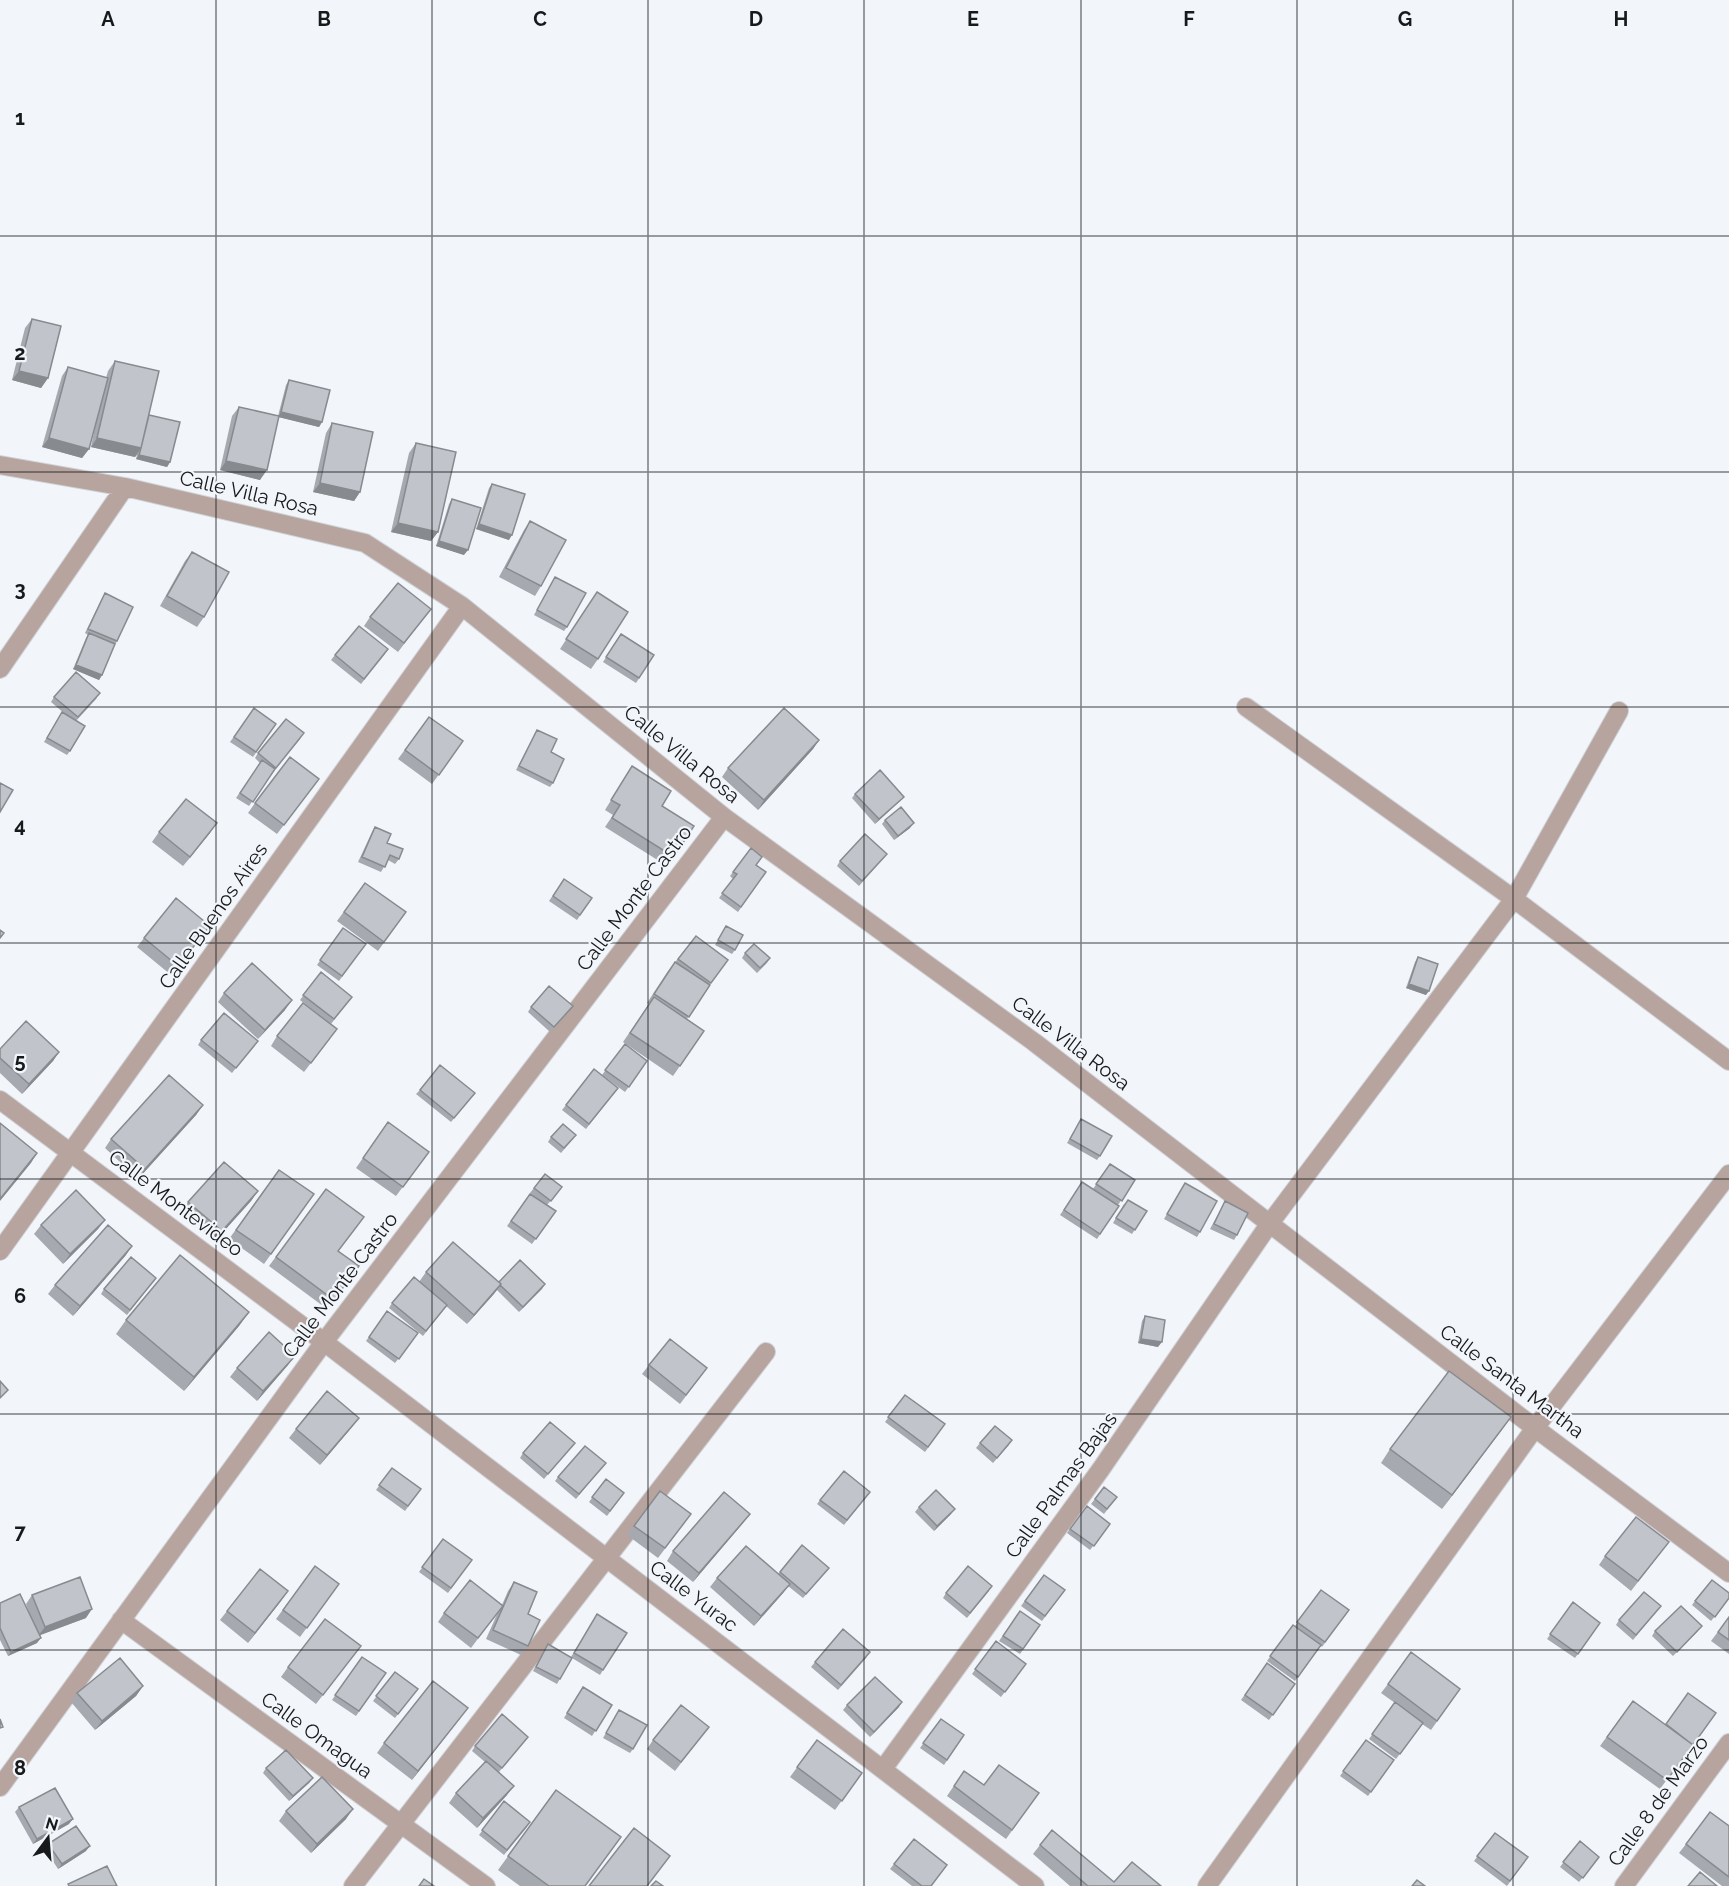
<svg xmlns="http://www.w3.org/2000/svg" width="1729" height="1886" font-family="Raleway,sans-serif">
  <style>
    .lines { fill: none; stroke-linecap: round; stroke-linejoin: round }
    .street-casing { stroke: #cfd3d7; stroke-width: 20 }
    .street { stroke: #b7a49f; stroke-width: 18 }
    .wall { fill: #a6a9af }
    .shaded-wall { fill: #878a8e }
    .building { fill: #c1c5cb; stroke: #878a8e; stroke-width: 1.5 }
    .grid { fill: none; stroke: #17191b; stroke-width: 1.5; stroke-opacity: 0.55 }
    .labels { text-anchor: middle; stroke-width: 4.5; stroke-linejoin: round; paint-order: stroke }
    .street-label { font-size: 20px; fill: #17191b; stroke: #f2f6fb }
    .grid-label { font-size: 20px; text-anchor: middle; font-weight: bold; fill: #17191b; stroke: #f2f6fb; stroke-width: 4.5; stroke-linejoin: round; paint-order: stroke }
  </style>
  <rect width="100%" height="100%" fill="#f2f6fb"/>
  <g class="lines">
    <defs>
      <path id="street" d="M0 465 125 487 365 543 462 606 724 817 1034 1042 1535 1428 1729 1573
        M0 669 125 487
        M1246 707 1514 899 1729 1061
        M0 1100 324 1342 1035 1886
        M0 1251 462 606
        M121 1620 486 1886
        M883 1769 1101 1469 1270 1223 1514 899 1619 711
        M0 1787 324 1342 724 817
        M353 1886 766 1352
        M1207 1886 1535 1428 1729 1174
        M1624 1886 1729 1743"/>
    </defs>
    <use href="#street" class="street-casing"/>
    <use href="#street" class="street"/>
  </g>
  <path class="wall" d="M32 319 48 378 41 388 12 380 25 328Z
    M115 361 149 415 170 462 167 467 136 459 137 455 135 457 91 447 96 422 89 449 82 458 42 447 62 376 68 367 106 378 108 371Z
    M289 380 322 422 319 427 279 417 260 480 220 470 232 416 239 407 278 416 286 385Z
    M332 423 360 492 354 501 313 492 326 433Z
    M416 443 438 532 431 541 391 532 409 453Z
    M492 484 509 540 476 529 489 488Z
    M452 499 464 555 436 546 449 504Z
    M530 521 541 586 535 596 499 577 524 530Z
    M192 552 204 617 197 627 160 606 185 561Z
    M555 577 567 627 564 631 534 615Z
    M597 592 598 659 591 669 560 649Z
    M105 593 117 641 115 645 102 675 99 680 73 669 86 638 88 635 85 633 102 598Z
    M370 617 424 618 398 652 364 626Z
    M621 634 654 655 636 683 603 662Z
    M385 654 361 684 331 660 335 655Z
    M54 697 97 698 76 721 70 751 67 755 44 742 59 717 65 714 51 702Z
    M254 708 276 724 253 757 230 742Z
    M429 717 463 741 432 784 398 759Z
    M537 730 551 752 553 783 550 787 516 770Z
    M301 738 273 772 249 806 236 798 260 763 255 758 258 753Z
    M819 740 813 749 758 810 722 777 728 768Z
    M632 766 662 806 674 857 667 866 605 827 613 815 605 810Z
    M312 788 277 834 248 813 255 803Z
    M855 794 900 801 875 824 852 798Z
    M885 820 910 828 894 840 882 824Z
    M375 827 399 859 395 864 388 860 381 872 358 862 372 832Z
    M159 832 210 833 183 866 152 842Z
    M751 848 756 865 766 872 738 912 719 898 733 879 730 876Z
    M883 859 859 886 837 866 840 861Z
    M564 879 592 898 577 920 549 901Z
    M365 883 406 912 378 951 337 921Z
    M726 926 735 950 732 954 715 945Z
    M343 928 366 944 339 981 317 965Z
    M203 935 171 975 137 947 144 938Z
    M696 936 728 960 708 987 687 1019 704 1031 673 1076 623 1042 649 1004 647 1003 668 971Z
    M745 953 770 958 767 963 757 973 742 958Z
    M1418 957 1426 995 1406 988 1415 962Z
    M321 972 352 997 331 1024 300 1000Z
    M224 993 285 1010 258 1039 218 1002Z
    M531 1007 569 1011 550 1032 528 1012Z
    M337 1029 304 1072 271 1046 277 1036Z
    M201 1040 254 1045 232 1073 198 1045Z
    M625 1044 647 1061 625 1092 602 1075Z
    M0 1049 59 1052 53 1061 22 1094 0 1073Z
    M618 1088 586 1129 562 1110 566 1105Z
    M420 1090 475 1093 451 1122 416 1094Z
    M203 1105 196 1115 138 1179 105 1148 111 1139Z
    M1081 1119 1100 1156 1097 1160 1067 1143Z
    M388 1122 429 1152 396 1196 356 1168Z
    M551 1137 573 1139 561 1153 548 1142Z
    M1110 1164 1135 1180 1118 1205 1093 1189Z
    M279 1170 314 1194 264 1264 229 1239Z
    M545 1174 558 1192 547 1205 556 1211 532 1244 507 1226 530 1194 544 1203 530 1193Z
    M1082 1182 1119 1206 1097 1239 1060 1215Z
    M1185 1183 1200 1232 1197 1237 1164 1219Z
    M326 1189 357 1227 338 1251 359 1266 327 1309 269 1266Z
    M258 1191 251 1201 215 1241 182 1211 188 1202Z
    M1225 1201 1237 1235 1234 1240 1210 1229Z
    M1124 1204 1147 1211 1132 1234 1113 1223Z
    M105 1220 98 1229 63 1264 34 1234 41 1225Z
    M126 1255 73 1316 48 1294 55 1285Z
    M426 1272 499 1282 545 1284 519 1312 497 1290 467 1324 446 1306 423 1336 389 1308 392 1303 419 1282Z
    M153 1282 127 1315 101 1294 104 1289Z
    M387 1311 418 1333 395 1363 366 1341Z
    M249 1312 239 1326 184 1391 116 1334 126 1320Z
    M1145 1316 1158 1347 1138 1343 1142 1321Z
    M288 1365 257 1401 230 1377 237 1368Z
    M649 1365 707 1368 680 1404 642 1374Z
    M905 1395 945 1424 925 1452 885 1422Z
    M1511 1417 1442 1509 1381 1463 1390 1449Z
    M352 1427 320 1465 289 1438 296 1429Z
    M575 1443 544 1479 520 1458 523 1453Z
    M980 1443 1009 1445 993 1463 976 1448Z
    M602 1467 576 1499 555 1481 558 1477Z
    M392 1468 421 1489 405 1511 376 1490Z
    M606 1479 624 1493 607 1516 589 1502Z
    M1104 1487 1117 1497 1104 1514 1091 1504Z
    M660 1491 691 1514 658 1558 627 1535Z
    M870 1492 844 1525 817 1504 820 1500Z
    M1087 1506 1110 1524 1090 1550 1067 1533Z
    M919 1507 951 1514 934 1531 915 1512Z
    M743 1523 693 1582 667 1561 673 1551Z
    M443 1539 472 1560 448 1593 419 1572Z
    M1669 1542 1631 1591 1599 1565 1605 1556Z
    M802 1545 825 1573 803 1598 788 1586 783 1593 754 1626 710 1587 717 1578 778 1574Z
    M315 1566 339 1584 300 1637 276 1619Z
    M1044 1575 1065 1590 1042 1621 1021 1606Z
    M514 1582 528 1614V1646L521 1655 486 1639 498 1612 471 1648 438 1622 444 1613 502 1605 508 1591Z
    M1321 1590 1349 1610 1322 1647 1321 1646 1295 1681 1267 1661 1293 1625 1295 1626Z
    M989 1591 967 1618 943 1598 946 1593Z
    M32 1595 86 1618 39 1635 37 1643 8 1656 0 1640V1603L31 1618 26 1604Z
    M1729 1599 1711 1621 1692 1605 1695 1601Z
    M281 1601 248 1643 220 1620 227 1611Z
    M1573 1602 1600 1623 1575 1658 1547 1639Z
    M1020 1611 1040 1625 1020 1654 999 1641Z
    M1657 1611 1633 1640 1616 1625 1619 1620Z
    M1729 1617V1654L1711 1641Z
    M594 1619 603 1670 600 1675 572 1658 557 1684 533 1671 548 1644 571 1657Z
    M1655 1631H1698L1673 1656 1652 1636Z
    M996 1641 1026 1664 1001 1697 972 1674Z
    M361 1646 316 1704 281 1677 288 1667Z
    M362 1657 386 1673 356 1716 332 1700Z
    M867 1657 838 1690 811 1667 815 1662Z
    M1267 1663 1295 1684 1269 1720 1241 1700Z
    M395 1672 418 1689 395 1718 373 1701Z
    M1388 1684 1460 1689 1431 1730 1422 1724 1396 1759 1369 1739 1395 1703 1381 1693Z
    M143 1686 136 1696 95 1730 71 1702 77 1693Z
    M583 1687 612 1705 592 1736 564 1718Z
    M1633 1701 1665 1725 1716 1713 1660 1789 1600 1746Z
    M847 1705 899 1707 870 1737 843 1710Z
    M619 1710 633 1749 630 1753 603 1738Z
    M461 1717 412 1780 377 1753 384 1743Z
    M941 1719 964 1735 944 1765 920 1748Z
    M702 1736 675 1771 647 1749 653 1740Z
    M528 1737 499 1772 507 1795 477 1828 449 1803 456 1793 485 1762 472 1751 475 1746Z
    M817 1740 862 1773 835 1810 790 1777Z
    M1366 1740 1394 1760 1368 1796 1340 1776Z
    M266 1768 313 1778 309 1783 289 1801 263 1773Z
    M964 1771 984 1785 1039 1793 1006 1839 947 1796Z
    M556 1790 621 1837 585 1886H520L498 1870Z
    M504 1801 527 1827 504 1855 479 1835Z
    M19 1807 69 1824 33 1844 15 1812Z
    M286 1811 346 1819 311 1853 279 1821Z
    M1729 1826V1886H1722L1679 1853 1686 1844Z
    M1495 1833 1528 1857 1507 1886 1474 1861Z
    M1580 1841 1599 1857 1579 1882 1560 1867Z
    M48 1844 86 1851 58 1869 45 1849Z
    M1040 1845 1114 1882 1161 1886H1070L1033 1854Z
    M894 1864 931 1886H912L890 1869Z"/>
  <path class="shaded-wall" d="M19 371 48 378 41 388 12 380Z
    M281 412 322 422 319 427 278 417Z
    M49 438 89 449 82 458 42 447Z
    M97 438 141 448 135 457 91 447Z
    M139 455 170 462 167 467 136 459Z
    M226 461 267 470 260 480 220 470Z
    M320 483 360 492 354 501 313 492Z
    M398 523 438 532 431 541 391 532Z
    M479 524 512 535 509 540 476 529Z
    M439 541 468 550 464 555 436 546Z
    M76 665 102 675 99 680 73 669Z
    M819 740 813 749 758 810 764 800Z
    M904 797 900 801 875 824 879 819Z
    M217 823 210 833 183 866 190 857Z
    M914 823 910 828 894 840 898 836Z
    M1409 984 1429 991 1426 995 1406 988Z
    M292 1000 285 1010 258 1039 265 1030Z
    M59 1052 53 1061 22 1094 29 1084Z
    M203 1105 196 1115 138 1179 145 1169Z
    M37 1153 31 1163 0 1201V1199Z
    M258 1191 251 1201 215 1241 222 1231Z
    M105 1220 98 1229 63 1264 70 1254Z
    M132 1246 126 1255 73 1316 80 1306Z
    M501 1284 494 1294 467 1324 474 1315Z
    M545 1284 542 1289 519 1312 523 1307Z
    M249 1312 239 1326 184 1391 194 1377Z
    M1141 1339 1162 1342 1158 1347 1138 1343Z
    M295 1356 288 1365 257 1401 263 1391Z
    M1511 1417 1501 1431 1442 1509 1452 1495Z
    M359 1418 352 1427 320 1465 327 1455Z
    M955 1509 951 1514 934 1531 937 1526Z
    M750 1514 743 1523 693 1582 699 1573Z
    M790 1584 783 1593 754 1626 761 1616Z
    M288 1591 281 1601 248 1643 255 1633Z
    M92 1609 86 1618 38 1636 45 1627Z
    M41 1638 37 1643 8 1656 11 1652Z
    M143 1686 136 1696 95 1730 102 1721Z
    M902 1702 899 1707 870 1737 874 1732Z
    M468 1708 412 1780 418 1771Z
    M313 1778 309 1783 289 1801 293 1796Z
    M514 1786 507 1795 477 1828 483 1818Z
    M353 1809 346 1819 311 1853 317 1844Z
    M73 1819 69 1824 33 1844 37 1839Z
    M90 1846 86 1851 58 1869 62 1864Z"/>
  <path class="building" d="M32 319 61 326 48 378 19 371Z
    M115 361 159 371 141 448 97 438Z
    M68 367 108 378 89 449 49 438Z
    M289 380 330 390 322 422 281 412Z
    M239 407 279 416 267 470 226 461Z
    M149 415 180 422 170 462 139 455 141 448Z
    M332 423 373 432 360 492 320 483Z
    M416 443 456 452 438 532 398 523Z
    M492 484 525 494 512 535 479 524Z
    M452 499 481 508 468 550 439 541Z
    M530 521 566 540 541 586 506 568Z
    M192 552 229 572 204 617 167 596Z
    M555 577 586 593 567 627 537 610Z
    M398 583 431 609 404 643 370 617Z
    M597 592 628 612 598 659 566 639Z
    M105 593 133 607 117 641 88 629Z
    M359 626 388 649 364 679 335 655Z
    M89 633 115 644 102 675 76 665Z
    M621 634 654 655 639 678 606 657Z
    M76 672 100 693 78 717 54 697Z
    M254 708 276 724 256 752 234 737Z
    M784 708 819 740 764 800 728 768Z
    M62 712 85 726 70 751 47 738Z
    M429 717 463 741 439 775 405 750Z
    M286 719 304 733 276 768 258 753Z
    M537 730 557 739 551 752 564 759 553 783 519 766Z
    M290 757 319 779 284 825 255 803Z
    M262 760 275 769 253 802 240 793Z
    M632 766 671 791 662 806 694 826 674 857 612 818 620 805 611 800Z
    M880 770 904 797 879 819 855 794Z
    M0 783 13 790 0 812Z
    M186 799 217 823 190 857 159 832Z
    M901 807 914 823 898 836 885 820Z
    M375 827 391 834 387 843 403 849 399 859 390 855 385 867 362 857Z
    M865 834 887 854 862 881 840 861Z
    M751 848 762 857 756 865 766 872 741 907 722 893 737 874 733 872Z
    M564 879 592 898 580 915 553 896Z
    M365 883 406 912 384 942 344 912Z
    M176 898 210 926 178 966 144 938Z
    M726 926 743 935 735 950 718 940Z
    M343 928 366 944 342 976 320 960Z
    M0 930 4 933 0 938Z
    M696 936 728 960 711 983 678 959Z
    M754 944 770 958 760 968 745 953Z
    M1418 957 1438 964 1429 991 1409 984Z
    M675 962 710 985 689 1017 654 994Z
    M252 963 292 1000 265 1030 224 993Z
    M321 972 352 997 334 1019 303 995Z
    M549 986 573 1006 554 1027 531 1007Z
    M654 997 704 1031 680 1066 630 1033Z
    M303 1003 337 1029 311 1063 277 1036Z
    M224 1013 258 1041 236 1068 201 1040Z
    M26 1021 59 1052 29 1084 0 1058V1049Z
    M625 1044 647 1061 629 1087 605 1070Z
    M440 1065 475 1093 454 1118 420 1090Z
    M594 1069 618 1088 589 1124 566 1105Z
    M169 1075 203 1105 145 1169 111 1139Z
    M1081 1119 1112 1136 1100 1156 1070 1139Z
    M388 1122 429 1152 403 1187 363 1158Z
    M0 1123 37 1153 0 1199Z
    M563 1124 576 1135 564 1148 551 1137Z
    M224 1162 258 1191 222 1231 188 1202Z
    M1110 1164 1135 1180 1122 1201 1096 1184Z
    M279 1170 314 1194 271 1254 236 1230Z
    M545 1174 562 1187 551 1201 534 1188Z
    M1082 1182 1119 1206 1100 1234 1064 1210Z
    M1185 1183 1217 1201 1200 1232 1167 1214Z
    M326 1189 364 1217 338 1251 359 1266 334 1300 276 1257Z
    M76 1190 105 1220 70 1254 41 1225Z
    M530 1194 556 1211 536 1239 511 1221Z
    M1128 1200 1147 1211 1135 1230 1116 1218Z
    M1225 1201 1248 1213 1237 1235 1214 1224Z
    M108 1225 132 1246 80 1306 55 1285Z
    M453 1242 501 1284 474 1315 426 1272Z
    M180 1255 249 1312 194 1377 126 1320Z
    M131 1257 156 1278 130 1310 104 1289Z
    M520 1260 545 1284 523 1307 500 1285 501 1284 499 1282Z
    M414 1277 447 1305 426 1331 392 1303Z
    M387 1311 418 1333 399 1359 369 1337Z
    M1145 1316 1165 1320 1162 1342 1141 1339Z
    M269 1332 295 1356 263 1391 237 1368Z
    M670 1339 707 1368 686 1395 649 1365Z
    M1449 1371 1511 1417 1452 1495 1390 1449Z
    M0 1381 8 1390 0 1398Z
    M327 1391 359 1418 327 1455 296 1429Z
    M905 1395 945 1424 928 1447 888 1417Z
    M550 1422 575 1443 548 1474 523 1453Z
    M995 1426 1012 1440 997 1458 980 1443Z
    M585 1446 606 1463 579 1494 558 1477Z
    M392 1468 421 1489 408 1506 379 1485Z
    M844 1471 870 1492 847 1520 820 1500Z
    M606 1479 624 1493 610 1511 592 1497Z
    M1104 1487 1117 1497 1107 1509 1095 1499Z
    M936 1490 955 1509 937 1526 919 1507Z
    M660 1491 691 1514 665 1548 634 1526Z
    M724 1492 750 1514 699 1573 673 1551Z
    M1087 1506 1110 1524 1094 1546 1070 1529Z
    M1636 1517 1669 1542 1638 1581 1605 1556Z
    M443 1539 472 1560 451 1588 422 1567Z
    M802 1545 829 1568 806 1594 780 1572Z
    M746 1546 790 1584 761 1616 717 1578Z
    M315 1566 339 1584 307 1628 283 1610Z
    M968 1566 992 1586 970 1613 946 1593Z
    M260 1569 288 1591 255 1633 227 1611Z
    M1044 1575 1065 1590 1045 1616 1025 1601Z
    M80 1577 92 1609 45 1627 32 1595Z
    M470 1580 503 1606 478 1638 444 1613Z
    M1712 1580 1729 1593V1598L1715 1617 1695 1601Z
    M514 1582 537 1592 528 1614 540 1620 528 1646 493 1630Z
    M1321 1590 1349 1610 1325 1642 1297 1622Z
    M1644 1592 1661 1606 1636 1635 1619 1620Z
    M20 1594 41 1638 11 1652 0 1628V1603Z
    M1573 1602 1600 1623 1578 1654 1550 1634Z
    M1681 1606 1702 1626 1677 1652 1655 1631Z
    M1020 1611 1040 1625 1023 1649 1003 1636Z
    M597 1614 627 1633 603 1670 574 1653Z
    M1729 1617V1640L1718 1632Z
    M325 1619 361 1646 323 1695 288 1667Z
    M1293 1625 1321 1645 1298 1677 1270 1656Z
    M843 1629 870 1652 841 1685 815 1662Z
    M996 1641 1026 1664 1005 1692 975 1669Z
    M548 1644 572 1658 560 1679 536 1667Z
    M1411 1652 1460 1689 1437 1721 1388 1684Z
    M362 1657 386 1673 359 1711 335 1695Z
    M120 1658 143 1686 102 1721 77 1693Z
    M1267 1663 1295 1684 1273 1715 1245 1695Z
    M395 1672 418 1689 398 1714 376 1696Z
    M875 1677 902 1702 874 1732 847 1705Z
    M433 1681 468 1708 418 1771 384 1743Z
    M583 1687 612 1705 596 1731 567 1713Z
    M1688 1693 1716 1713 1693 1745 1666 1724Z
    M1633 1701 1693 1745 1667 1780 1607 1737Z
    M1395 1702 1423 1723 1400 1754 1372 1734Z
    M681 1705 709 1727 681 1762 653 1740Z
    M619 1710 647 1725 633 1749 606 1733Z
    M502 1714 528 1737 502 1768 475 1746Z
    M0 1719 3 1727 0 1728Z
    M941 1719 964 1735 947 1760 923 1743Z
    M817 1740 862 1773 842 1801 797 1767Z
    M1366 1740 1394 1760 1371 1792 1343 1771Z
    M286 1750 313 1778 293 1796 266 1768Z
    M486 1761 514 1786 483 1818 456 1793Z
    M999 1765 1039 1793 1012 1830 954 1786 964 1771 984 1785Z
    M322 1777 353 1809 317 1844 286 1811Z
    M55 1788 73 1819 37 1839 19 1807Z
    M556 1790 621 1837 585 1886H549L508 1856Z
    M504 1801 530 1822 507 1850 482 1830Z
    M1710 1812 1729 1826V1877L1686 1844Z
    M76 1826 90 1846 62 1864 48 1844Z
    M634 1828 670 1856 647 1886H589Z
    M1052 1830 1114 1882 1132 1862 1161 1886H1088L1040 1845Z
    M1495 1833 1528 1857 1510 1881 1477 1856Z
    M914 1839 947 1865 931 1886H922L894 1864Z
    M1580 1841 1599 1857 1583 1878 1563 1862Z
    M107 1866 117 1886H69L68 1884Z
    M1700 1872 1717 1886H1688Z
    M424 1879 434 1886H419Z
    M1417 1880 1425 1886H1412Z
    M656 1881 663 1886H651Z"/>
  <path class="grid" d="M216 0V1886M432 0V1886M648 0V1886M864 0V1886M1081 0V1886M1297 0V1886M1513 0V1886M0 236H1729M0 472H1729M0 707H1729M0 943H1729M0 1179H1729M0 1414H1729M0 1650H1729"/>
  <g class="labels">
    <g class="street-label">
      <text transform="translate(249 493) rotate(13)" y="7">Calle Villa Rosa</text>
      <text transform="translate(682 754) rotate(39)" y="7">Calle Villa Rosa</text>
      <text transform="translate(634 898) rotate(-53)" y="7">Calle Monte Castro</text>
      <text transform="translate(213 916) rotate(-55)" y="7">Calle Buenos Aires</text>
      <text transform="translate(1071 1043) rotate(37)" y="7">Calle Villa Rosa</text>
      <text transform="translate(176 1203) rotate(37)" y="7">Calle Montevideo</text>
      <text transform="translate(340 1285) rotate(-53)" y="7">Calle Monte Castro</text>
      <text transform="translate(1512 1381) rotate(37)" y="7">Calle Santa Martha</text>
      <text transform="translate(1061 1485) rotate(-54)" y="7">Calle Palmas Bajas</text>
      <text transform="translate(694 1596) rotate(37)" y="7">Calle Yurac</text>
      <text transform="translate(317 1735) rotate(36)" y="7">Calle Omagua</text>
      <text transform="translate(1658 1801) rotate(-54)" y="7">Calle 8 de Marzo</text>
    </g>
  </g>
  <g class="grid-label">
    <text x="108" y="26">A</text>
    <text x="324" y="26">B</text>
    <text x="540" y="26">C</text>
    <text x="756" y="26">D</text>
    <text x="973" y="26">E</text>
    <text x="1189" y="26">F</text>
    <text x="1405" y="26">G</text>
    <text x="1621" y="26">H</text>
    <text x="20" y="125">1</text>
    <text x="20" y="360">2</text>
    <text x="20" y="596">3</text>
    <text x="20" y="832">4</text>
    <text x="20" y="1068">5</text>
    <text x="20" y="1303">6</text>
    <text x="20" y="1539">7</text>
    <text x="20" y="1775">8</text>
  </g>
  <g transform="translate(48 1838) rotate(16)" stroke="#f2f6fb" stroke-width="4.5" paint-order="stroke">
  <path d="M0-4.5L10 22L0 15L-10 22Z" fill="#17191b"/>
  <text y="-9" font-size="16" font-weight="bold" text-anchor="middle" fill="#17191b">N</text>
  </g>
</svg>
